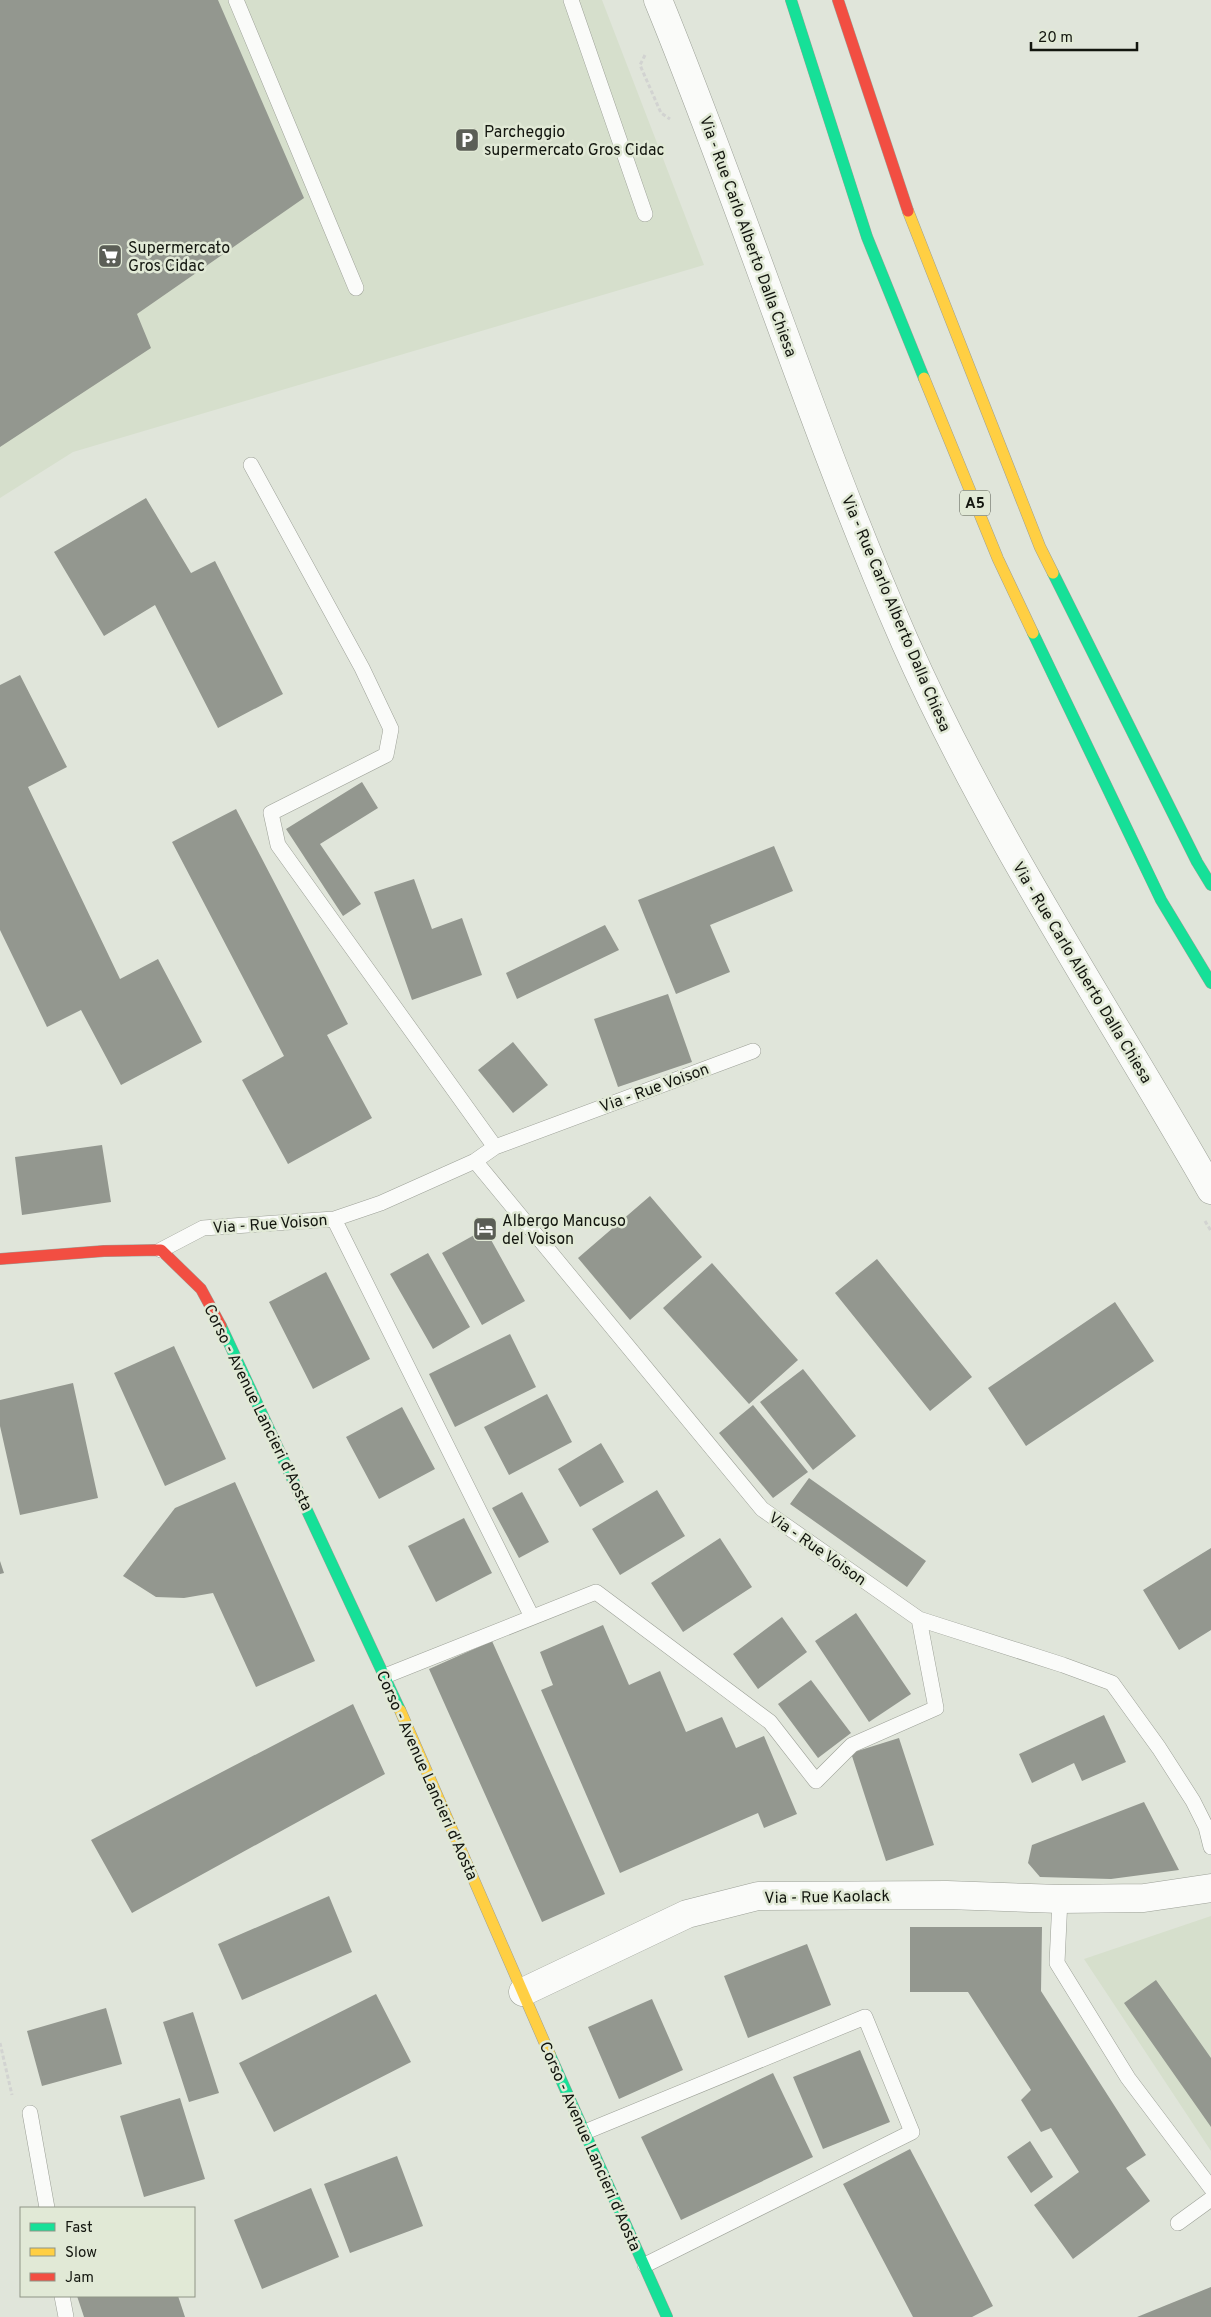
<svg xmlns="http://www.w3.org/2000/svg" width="1211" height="2317" font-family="Overpass,sans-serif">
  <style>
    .built { fill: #d6dfcc }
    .building { fill: #93978f }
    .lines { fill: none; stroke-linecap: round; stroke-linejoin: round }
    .lane-casing { stroke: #9ca097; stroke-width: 16 }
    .street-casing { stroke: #9ca097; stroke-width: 29 }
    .fast-casing { stroke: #9ca097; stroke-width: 12 }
    .slow-casing { stroke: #9ca097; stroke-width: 12 }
    .jam-casing { stroke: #9ca097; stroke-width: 12 }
    .path { stroke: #d2d3d1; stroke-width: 3; stroke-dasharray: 4 2.5; stroke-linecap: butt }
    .lane { stroke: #fafbf9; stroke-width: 15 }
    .street { stroke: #fafbf9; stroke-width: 28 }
    .fast { stroke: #16e098; stroke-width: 11 }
    .slow { stroke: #ffcf43; stroke-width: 11 }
    .jam { stroke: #f24e42; stroke-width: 11 }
    .labels { text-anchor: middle; stroke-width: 5; stroke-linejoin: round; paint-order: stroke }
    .shield { fill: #e1e9d6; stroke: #51554b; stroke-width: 1 }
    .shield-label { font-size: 15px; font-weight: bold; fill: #13160f }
    .poi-label { font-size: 16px; fill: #13160f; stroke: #e1e9d6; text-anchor: start }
    .street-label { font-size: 16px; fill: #13160f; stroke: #e1e9d6 }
  </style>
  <rect width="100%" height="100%" fill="#e0e5da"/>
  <path class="built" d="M0 0H602L704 265 73 452 0 498Z
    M1211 1916V2151L1084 1959Z"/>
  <path class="building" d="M0 0H218L304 198 137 314 151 348 0 447Z
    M146 498 191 573 215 561 283 694 218 728 155 605 104 636 54 552Z
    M20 675 67 767 28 787 120 979 158 959 202 1042 121 1085 81 1010 47 1027 0 930V685Z
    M362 782 378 808 320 844 361 904 343 916 286 829Z
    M236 809 348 1024 327 1035 372 1118 288 1164 242 1080 284 1056 172 842Z
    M774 846 793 891 710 925 730 972 676 994 638 900Z
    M414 879 432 929 462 918 482 975 412 1000 374 892Z
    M605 925 619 950 517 999 506 973Z
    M668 994 692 1062 618 1087 594 1019Z
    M513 1042 548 1085 513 1113 478 1070Z
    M102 1145 111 1202 22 1215 15 1157Z
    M650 1196 702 1257 630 1320 578 1258Z
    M485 1229 525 1301 482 1325 442 1253Z
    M428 1253 470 1327 433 1349 390 1274Z
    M877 1259 972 1377 930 1411 835 1293Z
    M712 1263 798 1360 749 1404 663 1308Z
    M326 1272 370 1359 313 1389 269 1302Z
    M1115 1302 1154 1361 1026 1446 988 1388Z
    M510 1334 536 1387 455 1427 429 1374Z
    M174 1346 226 1459 165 1486 114 1373Z
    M803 1369 856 1436 813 1470 760 1402Z
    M73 1383 98 1498 20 1515 0 1426V1400Z
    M547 1394 572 1442 509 1475 484 1427Z
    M753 1405 808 1472 773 1498 719 1433Z
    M402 1407 435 1469 379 1499 346 1437Z
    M601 1443 624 1482 580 1507 558 1469Z
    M809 1478 926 1561 907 1587 790 1504Z
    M235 1482 315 1661 256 1687 213 1593 184 1598 156 1597 123 1576 175 1508Z
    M657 1490 685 1536 620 1575 592 1529Z
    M522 1492 549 1542 519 1558 492 1508Z
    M464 1518 492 1573 436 1602 408 1546Z
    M720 1538 752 1587 683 1632 651 1583Z
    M1211 1548V1630L1179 1650 1143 1590Z
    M0 1561 4 1573 0 1574Z
    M856 1613 911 1694 869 1722 815 1641Z
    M782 1617 807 1652 758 1689 733 1654Z
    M603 1625 629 1685 660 1671 686 1732 722 1717 736 1748 764 1736 797 1814 764 1828 758 1813 620 1873 541 1690 553 1685 540 1652Z
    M492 1641 605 1894 542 1922 429 1669Z
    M811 1680 851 1733 818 1758 778 1704Z
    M353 1704 385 1774 132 1913 91 1840Z
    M1104 1715 1126 1762 1082 1781 1074 1763 1032 1783 1019 1754Z
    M899 1738 934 1845 886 1861 851 1753Z
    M1144 1802 1179 1870 1111 1879 1040 1877 1028 1863 1032 1845Z
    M329 1896 352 1952 242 2000 218 1944Z
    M910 1927H1042L1041 1991 1146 2155 1126 2168 1150 2201 1073 2259 1034 2205 1079 2172 1051 2128 1041 2132 1021 2100 1031 2090 968 1992H910Z
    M807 1944 831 2005 748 2038 724 1976Z
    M1156 1980 1211 2058V2127L1124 2003Z
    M376 1994 411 2062 274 2132 239 2063Z
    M652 1999 683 2070 619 2099 588 2027Z
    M106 2008 122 2064 42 2086 27 2031Z
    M193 2012 219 2093 189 2102 163 2022Z
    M860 2050 890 2122 823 2149 793 2077Z
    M773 2073 813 2157 681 2220 641 2137Z
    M180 2098 205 2179 144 2197 120 2116Z
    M1030 2141 1053 2177 1031 2193 1007 2157Z
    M910 2149 993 2306 972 2317H913L843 2184Z
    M397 2156 423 2226 350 2253 324 2184Z
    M311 2188 339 2257 262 2289 234 2220Z
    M1211 2287V2317H1137Z
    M77 2296H178L185 2317H84Z"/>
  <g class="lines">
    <defs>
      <path id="lane" d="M236 0 356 288
        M571 0 645 214
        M251 465 362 668 391 729 386 755 271 813 278 845 495 1147
        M475 1161 762 1509 919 1619 1063 1665 1112 1683 1159 1748 1193 1801 1206 1827 1211 1847
        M334 1219 532 1617
        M161 1250 203 1228 334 1219 381 1203 475 1161 495 1147 753 1051
        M385 1676 596 1592 770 1722 816 1781 852 1745 936 1708 919 1619
        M1060 1899 1057 1963 1128 2078 1211 2188
        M30 2113 47 2208
        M585 2132 865 2017 912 2132 645 2265
        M1178 2223 1211 2199
        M62 2296 66 2317"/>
      <path id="street" d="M658 0C745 212 813 432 905 642 990 834 1107 1008 1211 1190
        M523 1992 687 1914 758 1896 947 1895 1060 1899 1144 1898 1211 1888"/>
      <path id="fast" d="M791 0 867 237 924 378
        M1053 573 1197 862 1211 885
        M1033 633 1161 900 1211 983
        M221 1326 400 1710
        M550 2055 667 2317"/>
      <path id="slow" d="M908 211 1040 547 1053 573
        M924 378 998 559 1033 633
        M400 1710 550 2055"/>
      <path id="jam" d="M838 0 908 211
        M0 1259 104 1251 161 1250 201 1289 221 1326"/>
    </defs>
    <use href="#lane" class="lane-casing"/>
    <use href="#street" class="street-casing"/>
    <use href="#fast" class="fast-casing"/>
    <use href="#slow" class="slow-casing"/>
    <use href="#jam" class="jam-casing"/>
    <path class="path" d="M645 55 640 65 661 113 670 119
      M1205 1221 1211 1231
      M0 2043 12 2095"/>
    <use href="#lane" class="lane"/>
    <use href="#street" class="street"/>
    <use href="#fast" class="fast"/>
    <use href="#slow" class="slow"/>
    <use href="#jam" class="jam"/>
  </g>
  <defs>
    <symbol id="parking-square" viewBox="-11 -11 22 22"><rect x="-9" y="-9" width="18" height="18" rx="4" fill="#5b5e56" stroke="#e1e9d6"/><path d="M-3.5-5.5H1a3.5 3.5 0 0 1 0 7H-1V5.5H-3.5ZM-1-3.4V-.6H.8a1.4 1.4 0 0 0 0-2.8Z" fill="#fff"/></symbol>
    <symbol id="supermarket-square" viewBox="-11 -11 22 22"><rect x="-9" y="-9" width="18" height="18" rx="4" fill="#5b5e56" stroke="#e1e9d6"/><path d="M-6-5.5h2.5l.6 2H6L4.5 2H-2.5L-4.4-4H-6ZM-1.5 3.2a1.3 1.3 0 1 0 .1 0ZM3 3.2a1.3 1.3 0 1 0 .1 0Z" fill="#fff"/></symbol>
    <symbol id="hotel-square" viewBox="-11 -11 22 22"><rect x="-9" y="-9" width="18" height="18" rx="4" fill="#5b5e56" stroke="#e1e9d6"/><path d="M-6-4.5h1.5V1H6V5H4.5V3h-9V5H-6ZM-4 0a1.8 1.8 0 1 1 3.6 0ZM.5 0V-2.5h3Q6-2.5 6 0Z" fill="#fff"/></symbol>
  </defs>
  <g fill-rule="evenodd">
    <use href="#parking-square" x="453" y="126" width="28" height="28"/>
    <use href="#supermarket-square" x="96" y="242" width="28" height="28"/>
    <use href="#hotel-square" x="471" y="1215" width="28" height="28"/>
  </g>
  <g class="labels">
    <rect class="shield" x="960" y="490.5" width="30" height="25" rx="4"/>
    <g class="shield-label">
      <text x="975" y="508">A5</text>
    </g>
    <g class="poi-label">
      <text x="484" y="137">Parcheggio<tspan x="484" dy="18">supermercato Gros Cidac</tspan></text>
      <text x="128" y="253">Supermercato<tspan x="128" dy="18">Gros Cidac</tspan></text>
      <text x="502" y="1226">Albergo Mancuso<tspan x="502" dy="18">del Voison</tspan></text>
    </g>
    <g class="street-label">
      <text transform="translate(749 236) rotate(70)" y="6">Via - Rue Carlo Alberto Dalla Chiesa</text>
      <text transform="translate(897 613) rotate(67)" y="6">Via - Rue Carlo Alberto Dalla Chiesa</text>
      <text transform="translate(1083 972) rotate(59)" y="6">Via - Rue Carlo Alberto Dalla Chiesa</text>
      <text transform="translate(654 1087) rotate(-20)" y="6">Via - Rue Voison</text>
      <text transform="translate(270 1223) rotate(-4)" y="6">Via - Rue Voison</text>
      <text transform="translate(259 1407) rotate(64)" y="6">Corso - Avenue Lancieri d'Aosta</text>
      <text transform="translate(818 1548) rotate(35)" y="6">Via - Rue Voison</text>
      <text transform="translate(428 1775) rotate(66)" y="6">Corso - Avenue Lancieri d'Aosta</text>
      <text transform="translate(827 1896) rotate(-1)" y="6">Via - Rue Kaolack</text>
      <text transform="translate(591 2146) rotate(66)" y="6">Corso - Avenue Lancieri d'Aosta</text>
    </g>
  </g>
  <rect x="20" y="2207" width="175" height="90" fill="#e1e9d6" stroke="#8f9586"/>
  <rect x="30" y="2223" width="25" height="8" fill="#16e098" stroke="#8f9586"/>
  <text x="65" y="2232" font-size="15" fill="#13160f">Fast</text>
  <rect x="30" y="2248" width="25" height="8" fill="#ffcf43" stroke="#8f9586"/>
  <text x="65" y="2257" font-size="15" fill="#13160f">Slow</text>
  <rect x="30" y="2273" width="25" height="8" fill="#f24e42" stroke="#8f9586"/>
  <text x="65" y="2282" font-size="15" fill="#13160f">Jam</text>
  <path d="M1031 42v8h106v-8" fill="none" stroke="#13160f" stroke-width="2.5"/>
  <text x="1038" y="42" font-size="15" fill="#13160f" stroke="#e1e9d6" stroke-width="4" paint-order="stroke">20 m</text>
</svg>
